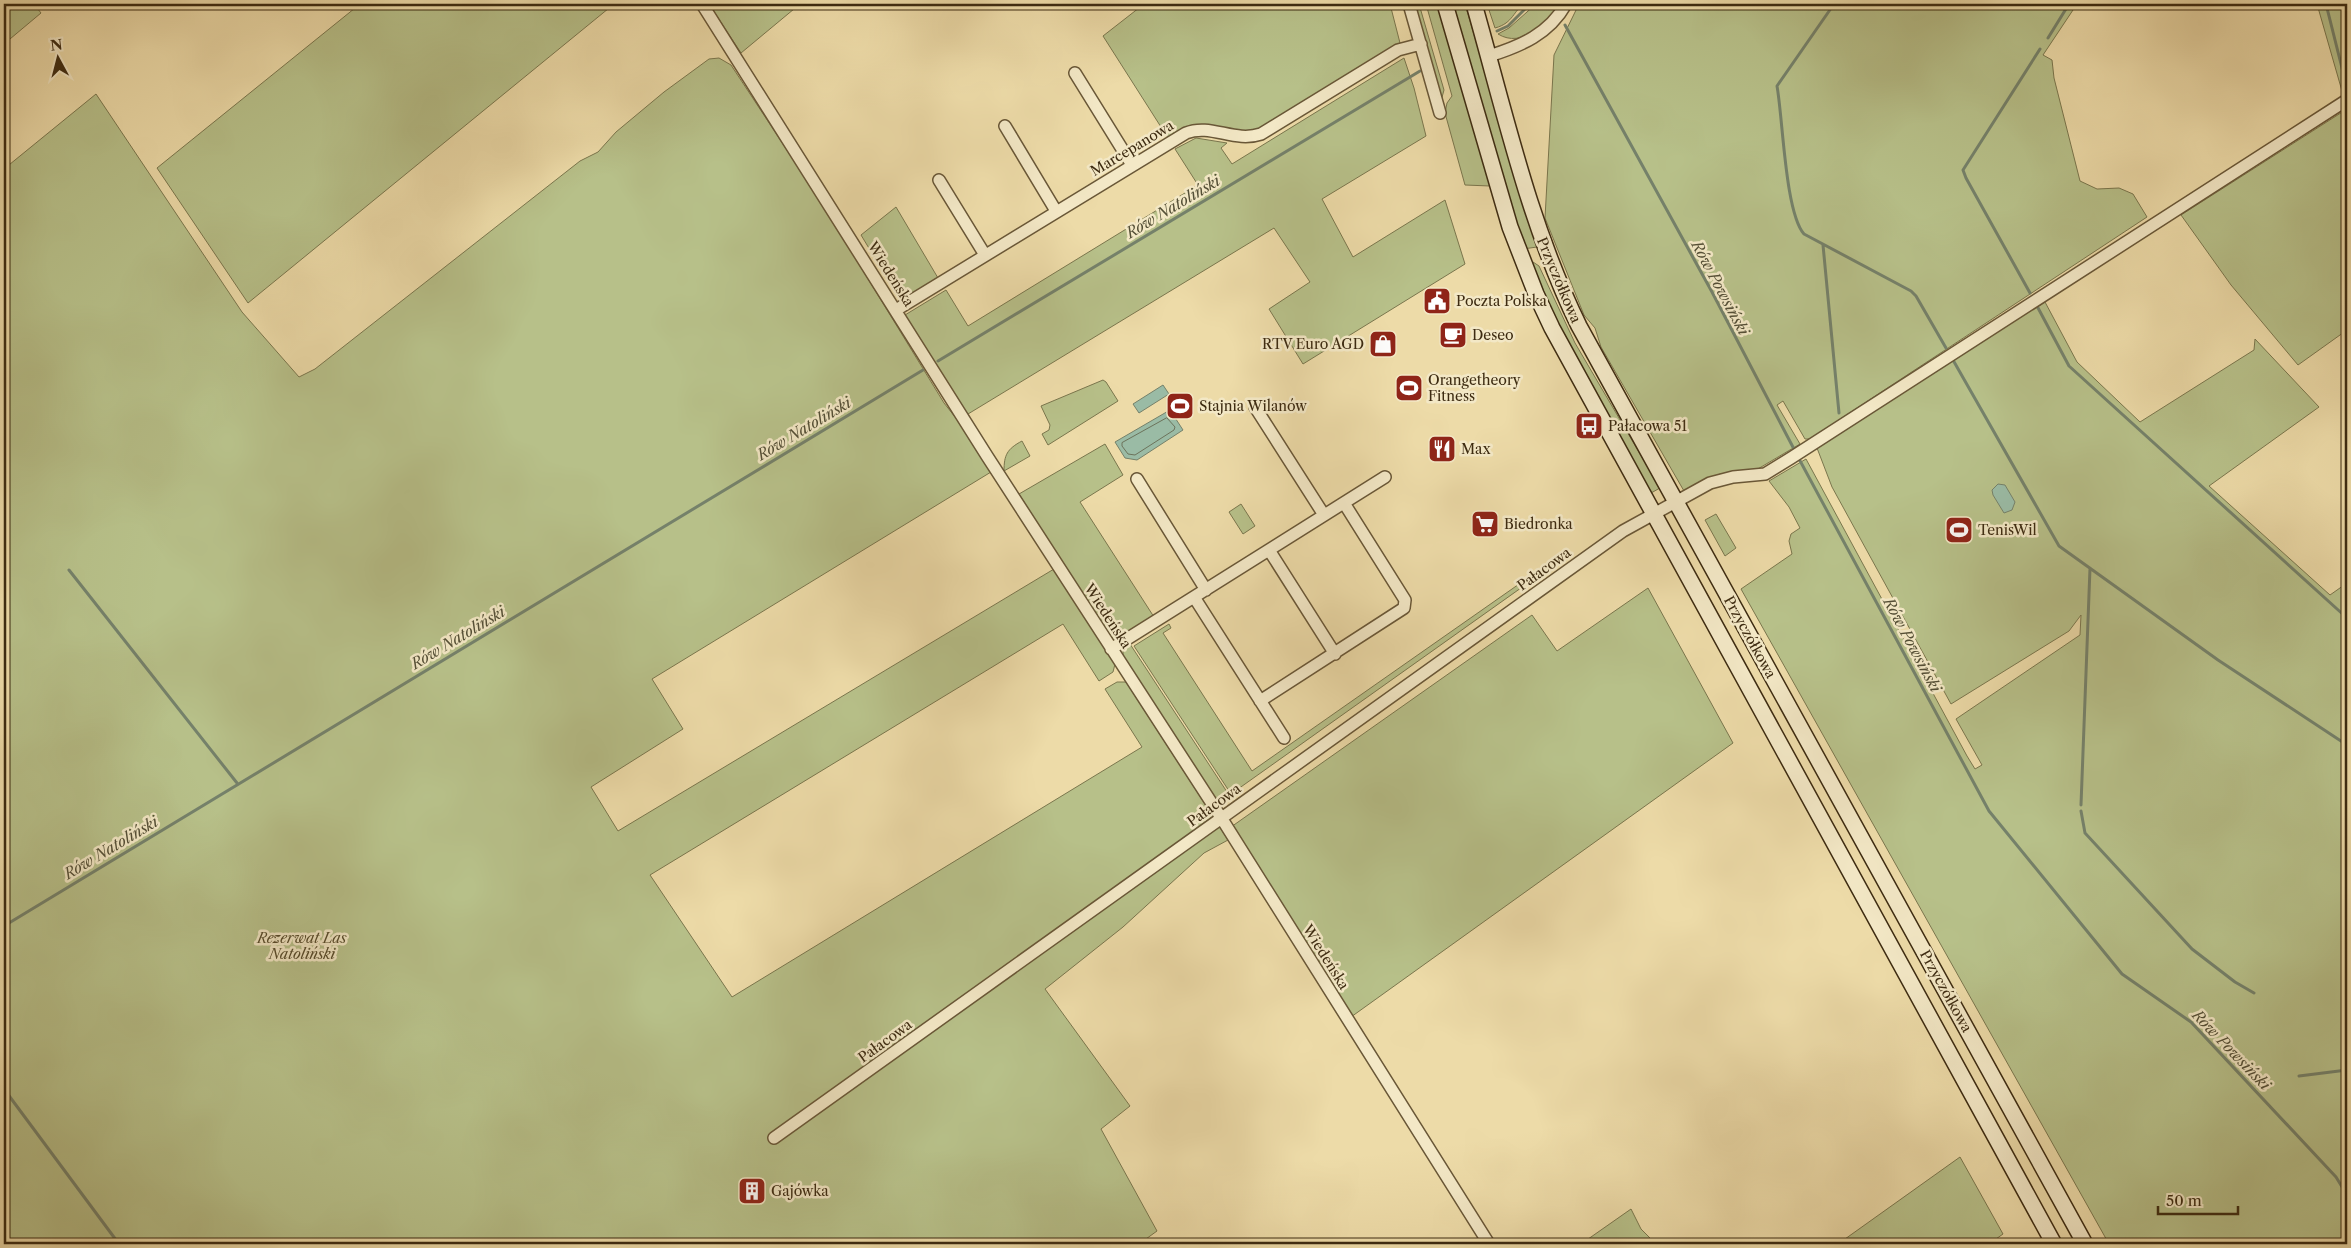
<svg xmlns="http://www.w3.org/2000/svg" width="2351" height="1248" font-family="'Libre Caslon Text',serif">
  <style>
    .green { fill: #b7c089; stroke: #7a764d }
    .water { fill: #9abba5; stroke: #75816a }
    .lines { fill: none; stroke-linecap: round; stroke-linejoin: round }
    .shore { stroke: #6c735b; stroke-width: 1 }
    .stream { stroke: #75816a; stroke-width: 3 }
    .street-casing { stroke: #695737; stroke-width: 14 }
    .secondary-casing { stroke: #3d2b11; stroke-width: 18 }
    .street { stroke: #f3e8c6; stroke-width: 11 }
    .secondary { stroke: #f3e8c6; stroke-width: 15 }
    .labels { text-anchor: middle; stroke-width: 5; stroke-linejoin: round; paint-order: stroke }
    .street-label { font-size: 14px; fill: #3d2b11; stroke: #f3e8c6 }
    .poi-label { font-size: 14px; fill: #3d2b11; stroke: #f3e8c6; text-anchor: start }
    .park-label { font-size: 14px; font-style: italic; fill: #554929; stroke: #f3e8c6 }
    .water-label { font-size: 15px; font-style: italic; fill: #544f36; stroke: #f3e8c6 }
  </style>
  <rect width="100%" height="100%" fill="#eddba8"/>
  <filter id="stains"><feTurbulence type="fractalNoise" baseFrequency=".004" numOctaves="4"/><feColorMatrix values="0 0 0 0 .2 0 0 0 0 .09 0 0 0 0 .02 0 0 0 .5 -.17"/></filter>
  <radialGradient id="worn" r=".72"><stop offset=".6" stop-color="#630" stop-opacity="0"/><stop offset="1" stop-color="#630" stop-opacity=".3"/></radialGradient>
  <path class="green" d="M4 4H34L41 13 4 44Z
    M360 4H614L248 303 157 168Z
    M709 4H800L741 53Z
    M1144 4H1390L1400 43 1251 133 1205 125 1168 138 1103 36Z
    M1413 4H1419L1444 90 1441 101Z
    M1426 4H1437L1490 186 1465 185 1445 113 1447 103 1452 96Z
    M1452 4H1465L1537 247 1523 249Z
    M1487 4H1525C1513 10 1514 23 1495 28Z
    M1536 4H1549L1552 7 1555 4H1559C1548 23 1522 49 1498 34L1509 28Z
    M1579 4H2077L2043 55 2052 60 2054 78 2080 181 2097 189 2119 188 2133 194 2147 217 1810 439H1805L1783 401 1777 405 1800 444 1751 473 1720 474 1684 491 1601 347 1595 328 1584 315 1545 218 1554 55Z
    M2317 4H2347V88L2342 91Z
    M719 58 731 65 821 202 944 403 959 422 991 472 652 679 683 729 591 787 618 831 1054 569 1115 664 1113 672 1099 681 1063 624 650 875 732 997 1142 747 1105 689 1117 682H1126L1214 818 768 1136 774 1144 1219 826 1228 840 1204 853 1123 927 1045 989 1130 1106 1101 1129 1157 1231 1139 1244H4V169L96 94 242 312 299 377 315 369 580 161 598 152 616 132 664 92 709 59Z
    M1404 58 1414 88 1426 136 1322 199 1353 257 1445 200 1465 264 1303 364 1269 309 1310 282 1274 228 968 414 963 411 905 315 946 290 968 326 1198 185 1175 149 1196 138 1227 143 1221 148 1232 164Z
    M2347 109V330L2298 365 2231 285 2181 215Z
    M896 207 938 278 907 297 897 285 890 283 861 235Z
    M1533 262 1539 266 1575 343 1660 488 1651 493 1557 325 1531 264Z
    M2045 302 2077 362 2140 422 2254 350 2255 339 2319 407 2209 486 2330 595 2347 583V1244H2109L1741 589 1792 554 1789 541 1791 534 1800 528 1789 507 1769 481 1806 459 1967 756 1975 769 1982 765 1956 719 2080 635 2081 615 2069 631 1951 704 1832 487 1817 448 1945 363Z
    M1103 380 1106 382 1118 401 1048 445 1042 434 1049 430 1050 425 1041 406Z
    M1022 441 1030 456 1004 471C1004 455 1007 449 1022 441Z
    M1105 444 1123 475 1080 502 1154 617 1116 640 1111 639 1019 494Z
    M1241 504 1255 526 1243 534 1229 512Z
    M1716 514 1736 548 1725 556 1705 520Z
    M1532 575 1535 578 1231 794 1134 646 1169 624 1171 628 1163 633 1252 771Z
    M1648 588 1733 743 1351 1017 1231 827 1532 615 1557 651Z
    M1130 644 1229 795 1218 804 1123 658V650Z
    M1960 1157 2003 1234 1989 1244H1838Z
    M1631 1209 1641 1229 1656 1244H1581Z"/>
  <path class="water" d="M1163 385 1169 394 1139 413 1133 404Z
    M1170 410 1183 430 1137 460 1125 458 1115 442Z
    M1998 484 2005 485 2015 502 2012 510 2004 513 1993 495 1992 490Z"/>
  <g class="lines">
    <path class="shore" d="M1167 418 1175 427 1174 430 1135 455 1128 454 1122 446V443Z"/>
    <path class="stream" d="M1553 4 1555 6
      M1834 4 1777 86C1783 119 1785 212 1804 234L1911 291 1916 296 1946 348
      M2326 4 2347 88
      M1565 25 1712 292 1795 451
      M1497 31 1508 26 1530 4
      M2048 38 2069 4
      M1823 245 1839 413
      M2030 293 1966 178 1963 170 2040 49
      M2037 306 2069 366 2347 618
      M1953 360 2059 546 2218 660 2347 745
      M938 361 1420 71
      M1798 457 1989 811 2122 974 2191 1022 2336 1177 2347 1195
      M69 570 237 783
      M2081 805 2090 568
      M2081 811 2085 833 2192 949 2235 982 2254 993
      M4 926 923 370
      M2299 1076 2347 1070
      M4 1089 119 1244"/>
    <defs>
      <path id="street" d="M702 4 987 456 1222 819 1489 1244
        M1409 4 1440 113
        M1489 56C1521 46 1549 34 1566 4
        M1075 73 1132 165
        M1005 126 1056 211
        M939 180 985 255
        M896 310 1186 133C1211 123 1234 143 1261 134L1398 50 1421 44
        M1255 407 1324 515
        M1137 479 1206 590
        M1269 550 1335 654
        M1194 597 1284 738
        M1111 649 1385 477
        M1260 701 1404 608 1405 600 1344 503
        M774 1138 1623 531 1710 483 1733 477 1765 474 1791 458 2347 100"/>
      <path id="secondary" d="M1445 4 1510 227 1536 294 1552 328 2054 1244
        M1474 4C1505 113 1529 224 1579 326L2085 1244"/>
    </defs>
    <use href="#street" class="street-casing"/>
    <use href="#secondary" class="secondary-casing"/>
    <use href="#street" class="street"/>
    <use href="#secondary" class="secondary"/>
  </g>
  <defs>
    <symbol id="civic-square" viewBox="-11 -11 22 22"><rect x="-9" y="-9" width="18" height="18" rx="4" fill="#8f2418" stroke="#f3e8c6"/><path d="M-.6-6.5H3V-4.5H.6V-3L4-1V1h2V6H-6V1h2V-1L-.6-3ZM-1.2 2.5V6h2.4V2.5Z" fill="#fff"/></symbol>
    <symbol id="cafe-square" viewBox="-11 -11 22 22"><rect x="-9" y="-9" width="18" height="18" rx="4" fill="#8f2418" stroke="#f3e8c6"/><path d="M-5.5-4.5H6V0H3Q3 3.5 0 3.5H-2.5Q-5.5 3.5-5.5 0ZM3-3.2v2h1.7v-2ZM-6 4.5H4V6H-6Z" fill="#fff"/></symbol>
    <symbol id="shop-square" viewBox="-11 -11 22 22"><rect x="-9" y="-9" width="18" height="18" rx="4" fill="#8f2418" stroke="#f3e8c6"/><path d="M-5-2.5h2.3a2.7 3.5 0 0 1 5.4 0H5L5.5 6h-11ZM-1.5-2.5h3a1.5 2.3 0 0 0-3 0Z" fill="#fff"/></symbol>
    <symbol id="stadium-square" viewBox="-11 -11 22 22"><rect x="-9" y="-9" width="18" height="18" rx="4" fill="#8f2418" stroke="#f3e8c6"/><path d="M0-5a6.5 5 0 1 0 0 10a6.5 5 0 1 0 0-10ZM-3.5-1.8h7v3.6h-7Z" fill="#fff"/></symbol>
    <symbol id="bus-square" viewBox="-11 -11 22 22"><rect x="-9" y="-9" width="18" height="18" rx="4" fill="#8f2418" stroke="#f3e8c6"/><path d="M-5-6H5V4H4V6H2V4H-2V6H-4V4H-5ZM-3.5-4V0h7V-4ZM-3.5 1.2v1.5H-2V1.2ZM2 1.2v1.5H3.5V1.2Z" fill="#fff"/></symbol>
    <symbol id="restaurant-square" viewBox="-11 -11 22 22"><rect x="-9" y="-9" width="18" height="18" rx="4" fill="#8f2418" stroke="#f3e8c6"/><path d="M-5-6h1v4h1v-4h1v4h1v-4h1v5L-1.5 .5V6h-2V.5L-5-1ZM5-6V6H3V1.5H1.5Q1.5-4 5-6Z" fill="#fff"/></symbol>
    <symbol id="supermarket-square" viewBox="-11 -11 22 22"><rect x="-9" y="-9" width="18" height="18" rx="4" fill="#8f2418" stroke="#f3e8c6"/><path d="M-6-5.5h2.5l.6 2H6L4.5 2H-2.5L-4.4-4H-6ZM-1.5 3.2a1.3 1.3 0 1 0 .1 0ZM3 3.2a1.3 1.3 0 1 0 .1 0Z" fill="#fff"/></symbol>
    <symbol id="building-square" viewBox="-11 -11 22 22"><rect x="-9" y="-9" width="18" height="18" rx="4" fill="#8f2418" stroke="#f3e8c6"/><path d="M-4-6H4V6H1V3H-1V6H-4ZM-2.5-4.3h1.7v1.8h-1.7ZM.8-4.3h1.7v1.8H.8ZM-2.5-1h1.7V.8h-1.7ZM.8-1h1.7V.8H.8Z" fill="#fff"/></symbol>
  </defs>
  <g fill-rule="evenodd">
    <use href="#civic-square" x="1421" y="285" width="32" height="32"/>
    <use href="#cafe-square" x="1437" y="319" width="32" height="32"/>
    <use href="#shop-square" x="1367" y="328" width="32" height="32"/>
    <use href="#stadium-square" x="1393" y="372" width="32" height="32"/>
    <use href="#stadium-square" x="1164" y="390" width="32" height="32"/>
    <use href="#bus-square" x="1573" y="410" width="32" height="32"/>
    <use href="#restaurant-square" x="1426" y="433" width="32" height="32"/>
    <use href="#supermarket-square" x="1469" y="508" width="32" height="32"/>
    <use href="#stadium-square" x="1943" y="514" width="32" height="32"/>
    <use href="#building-square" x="736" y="1175" width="32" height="32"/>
  </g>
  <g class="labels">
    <g class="street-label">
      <text transform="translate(1132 148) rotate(-31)" y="5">Marcepanowa</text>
      <text transform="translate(891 274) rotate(58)" y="5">Wiedeńska</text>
      <text transform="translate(1559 280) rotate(67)" y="5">Przyczółkowa</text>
      <text transform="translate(1544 569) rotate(-36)" y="5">Pałacowa</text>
      <text transform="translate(1108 616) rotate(57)" y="5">Wiedeńska</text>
      <text transform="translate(1750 637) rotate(61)" y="5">Przyczółkowa</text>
      <text transform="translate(1214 805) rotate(-36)" y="5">Pałacowa</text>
      <text transform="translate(1326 957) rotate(58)" y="5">Wiedeńska</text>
      <text transform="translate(1946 991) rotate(61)" y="5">Przyczółkowa</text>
      <text transform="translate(885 1041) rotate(-36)" y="5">Pałacowa</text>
    </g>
    <g class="poi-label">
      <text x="1456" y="306">Poczta Polska</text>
      <text x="1472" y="340">Deseo</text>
      <text x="1364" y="349" text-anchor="end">RTV Euro AGD</text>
      <text x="1428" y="385">Orangetheory<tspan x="1428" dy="16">Fitness</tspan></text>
      <text x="1199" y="411">Stajnia Wilanów</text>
      <text x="1608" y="431">Pałacowa 51</text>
      <text x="1461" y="454">Max</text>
      <text x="1504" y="529">Biedronka</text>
      <text x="1978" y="535">TenisWil</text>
      <text x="771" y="1196">Gajówka</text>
    </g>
    <g class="park-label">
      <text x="302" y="943">Rezerwat Las<tspan x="302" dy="16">Natoliński</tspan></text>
    </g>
    <g class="water-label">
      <text transform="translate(1173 207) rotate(-31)" y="5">Rów Natoliński</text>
      <text transform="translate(1720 288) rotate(62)" y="5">Rów Powsiński</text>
      <text transform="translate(804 429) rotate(-31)" y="5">Rów Natoliński</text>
      <text transform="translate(458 638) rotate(-31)" y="5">Rów Natoliński</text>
      <text transform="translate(1912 645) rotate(62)" y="5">Rów Powsiński</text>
      <text transform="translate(111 848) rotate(-31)" y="5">Rów Natoliński</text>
      <text transform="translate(2231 1050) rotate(46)" y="5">Rów Powsiński</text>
    </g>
  </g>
  <rect width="2351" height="1248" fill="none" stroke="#eddba8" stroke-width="20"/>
  <rect x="5" y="5" width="2341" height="1238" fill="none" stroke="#3d2b11" stroke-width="2.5"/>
  <rect x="10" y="10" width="2331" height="1228" fill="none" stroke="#3d2b11"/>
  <g transform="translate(58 58) rotate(353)" stroke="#f3e8c6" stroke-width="4" paint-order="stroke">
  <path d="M0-4L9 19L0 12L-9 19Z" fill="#3d2b11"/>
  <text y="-8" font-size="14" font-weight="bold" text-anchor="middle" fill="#3d2b11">N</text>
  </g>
  <path d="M2158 1206v8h80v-8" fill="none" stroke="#3d2b11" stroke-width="2.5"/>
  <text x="2166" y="1206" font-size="15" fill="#3d2b11" stroke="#f3e8c6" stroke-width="4" paint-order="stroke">50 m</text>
  <rect width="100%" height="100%" filter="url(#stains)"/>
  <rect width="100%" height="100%" fill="url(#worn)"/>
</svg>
